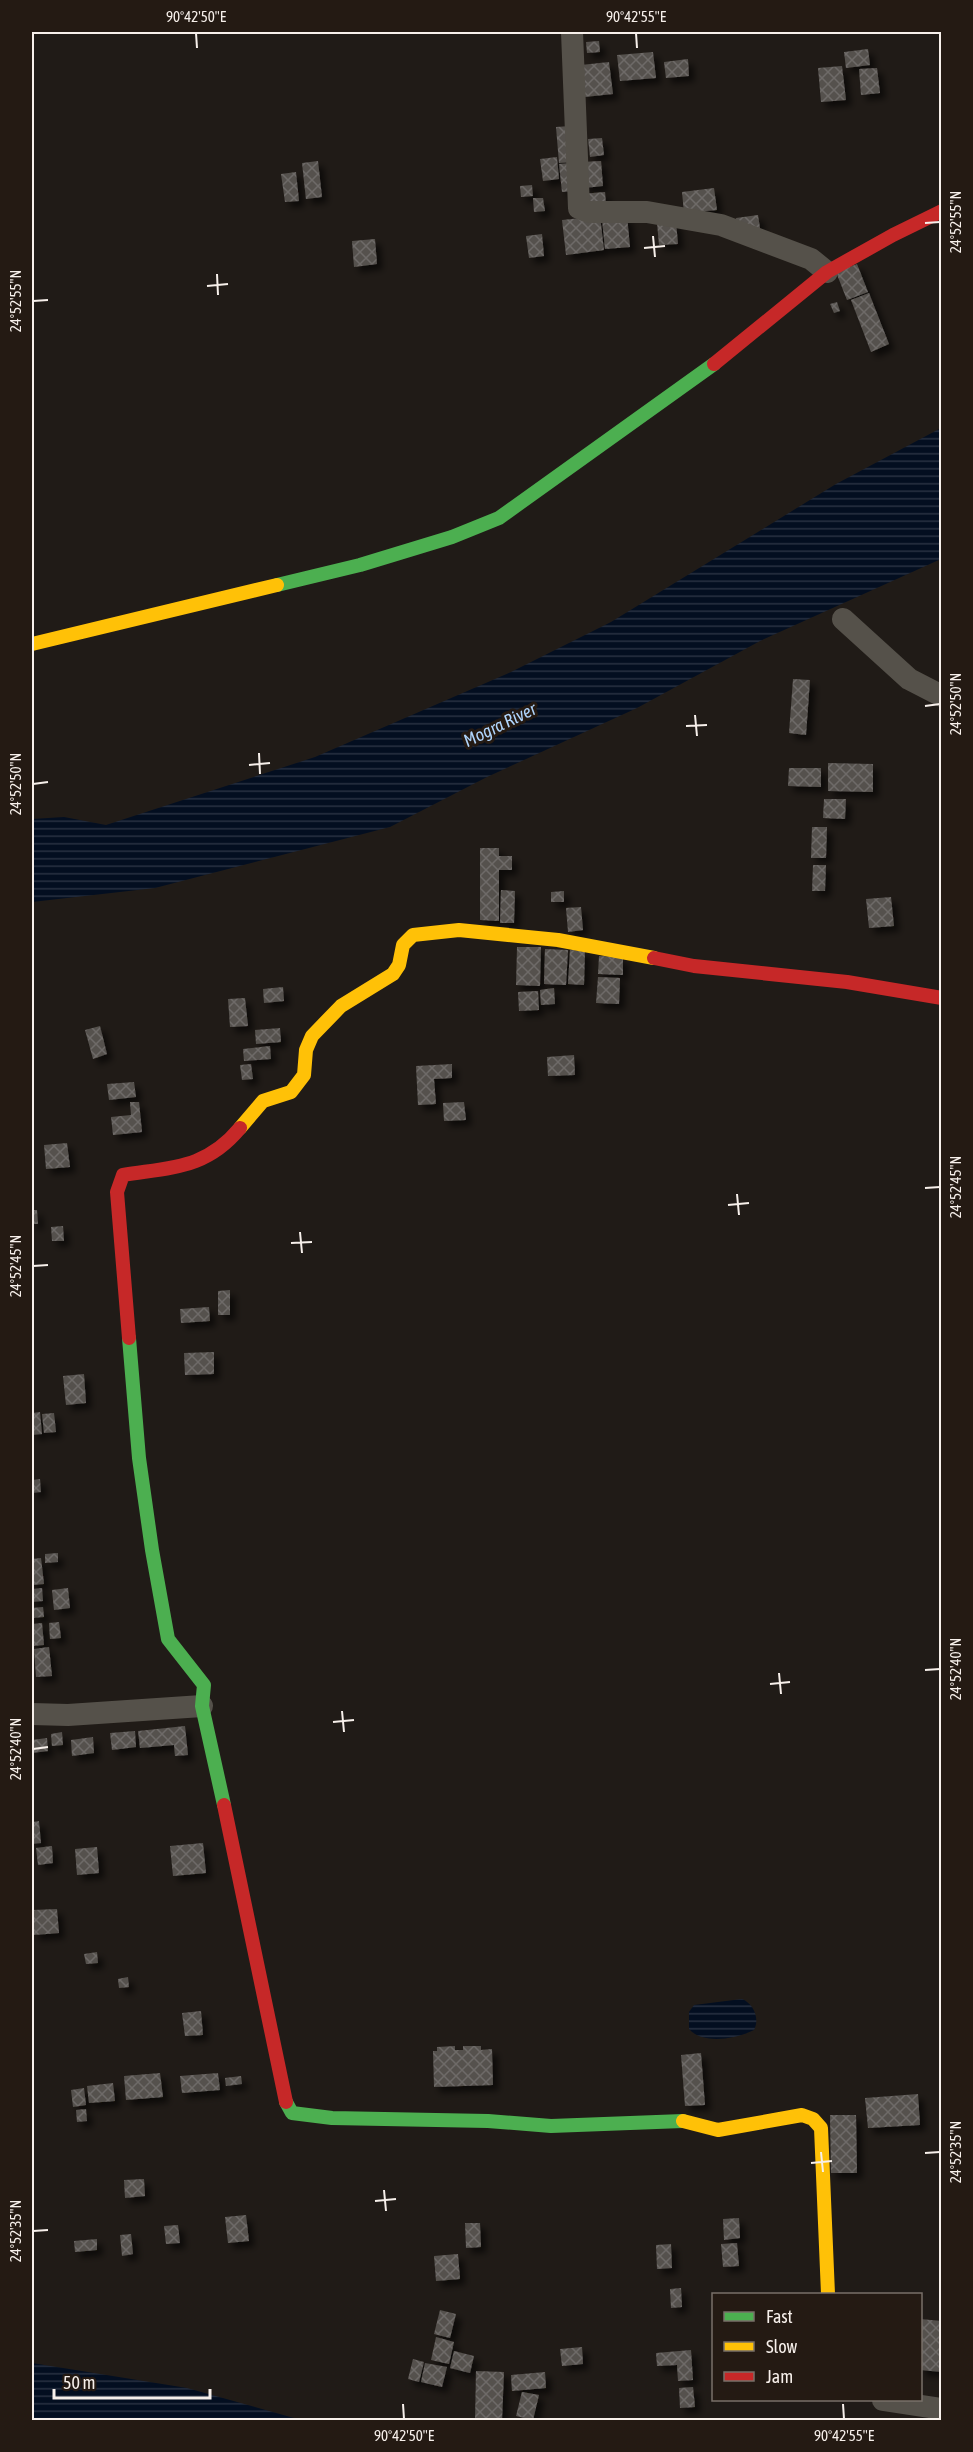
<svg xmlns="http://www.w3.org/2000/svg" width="973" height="2452" font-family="'Asap Condensed',sans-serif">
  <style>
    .water { fill: url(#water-rules) }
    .building { fill: url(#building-cross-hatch); filter: url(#shadow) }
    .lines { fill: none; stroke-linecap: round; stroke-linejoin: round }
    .street { stroke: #55514a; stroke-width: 22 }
    .fast { stroke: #4caf50; stroke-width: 14 }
    .slow { stroke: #ffc107; stroke-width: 14 }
    .jam { stroke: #c62828; stroke-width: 14 }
    .ticks { fill: none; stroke: #f7f0eb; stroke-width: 2 }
    .labels { text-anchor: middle; stroke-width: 6; stroke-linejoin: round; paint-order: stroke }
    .water-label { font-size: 18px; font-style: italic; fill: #b0d5fc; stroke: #241a13 }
    .neatline { fill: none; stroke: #f7f0eb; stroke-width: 2 }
    .ticks-label { font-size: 15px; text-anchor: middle; fill: #f7f0eb }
  </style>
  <defs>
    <pattern id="water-rules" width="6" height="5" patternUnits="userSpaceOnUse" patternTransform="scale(1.5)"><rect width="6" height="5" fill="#030e20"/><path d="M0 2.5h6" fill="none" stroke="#283141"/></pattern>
    <pattern id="building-cross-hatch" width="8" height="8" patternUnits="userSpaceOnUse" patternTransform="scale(1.5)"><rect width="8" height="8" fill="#55514d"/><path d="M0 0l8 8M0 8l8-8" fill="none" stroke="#6e6a67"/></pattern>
    <filter id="shadow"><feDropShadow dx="5.5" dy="5.5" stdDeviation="3" flood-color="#0009"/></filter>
  </defs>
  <rect width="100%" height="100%" fill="#201b17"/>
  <path class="water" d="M941 428V559L760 641 637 708 487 777 390 827 155 888 32 902V819L64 817 106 825 315 757 511 672 611 622 836 484Z
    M742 1999C754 2004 760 2019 754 2030 736 2039 703 2045 689 2029V2012L694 2005Z
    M32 2363 187 2388 301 2420H32Z"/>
  <path class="building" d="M599 41 600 52 587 53 586 42Z
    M868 49 870 65 846 68 844 52Z
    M653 52 656 78 620 81 617 55Z
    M688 59 689 76 666 78 664 62Z
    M609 62 613 94 584 97 581 65Z
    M842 66 846 100 821 102 818 68Z
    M877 68 880 93 861 95 859 69Z
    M570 126 573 162 559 163 556 127Z
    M602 138 604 155 590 157 588 139Z
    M557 157 559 179 543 181 540 159Z
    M318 161 322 197 306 199 302 163Z
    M601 161 603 186 584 188 581 162Z
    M572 163 574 191 562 192 559 164Z
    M296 172 299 201 285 202 281 174Z
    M532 185 533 196 521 197 520 186Z
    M714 188 717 210 684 213 682 192Z
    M605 192 606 204 582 207 581 194Z
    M533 198H543L545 211 534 212Z
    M758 215 760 228 738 231 736 218Z
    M600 216 604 250 566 255 562 220Z
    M627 216 630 247 605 249 602 219Z
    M676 222 678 244 659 245 657 223Z
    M542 234 544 256 529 258 526 236Z
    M375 239 377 264 354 267 352 241Z
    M857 264 868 292 847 300 836 272Z
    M869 293 889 344 871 352 851 300Z
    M837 302 840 311 834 313 830 304Z
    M793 679 810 680 806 735 789 733Z
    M828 763 873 764V792L828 791Z
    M789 768H821V787L788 786Z
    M824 799H846L845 819 823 818Z
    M812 827H827L826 858H811Z
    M480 848H499V856H512V870H499V921L480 920Z
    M813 865H826L825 891H812Z
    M501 890 515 891 514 923H500Z
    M564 891V902H551V892Z
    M891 897 894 926 869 928 866 899Z
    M581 907 583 930 568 932 566 908Z
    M517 947H541L540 986 516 985Z
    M545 949 568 950 566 985 544 984Z
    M570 950 585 951 584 985 568 984Z
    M599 956 623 957V975L598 974Z
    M598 977 620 978 619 1004 596 1003Z
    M283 987 284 1001 264 1003 263 989Z
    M554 988 555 1004 541 1005 540 990Z
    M538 991 539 1010 519 1011 518 992Z
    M245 998 248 1026 230 1027 228 999Z
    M100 1026 107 1054 93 1059 85 1030Z
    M280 1028 281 1042 256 1044 255 1030Z
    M270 1046 271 1059 244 1061 243 1049Z
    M574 1055 575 1075 548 1076 547 1057Z
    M251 1064 253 1079 242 1080 240 1065Z
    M452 1064V1078L434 1079 436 1104 418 1105 416 1066Z
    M134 1082 136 1097 109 1100 107 1084Z
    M130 1102H139L142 1132 113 1135 111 1117 131 1115Z
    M464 1102 466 1120 444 1121 443 1103Z
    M67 1143 70 1167 46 1169 44 1145Z
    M32 1210H37L38 1224H32Z
    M63 1226 64 1241H52L51 1227Z
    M230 1290V1315H218V1291Z
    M209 1307 210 1321 181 1323 180 1309Z
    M214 1352V1374L185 1375 184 1353Z
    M84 1374 86 1403 66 1405 63 1376Z
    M40 1412 42 1434 32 1435V1413Z
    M54 1413 56 1432 44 1433 42 1414Z
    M40 1479 41 1492 32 1493V1480Z
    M58 1553V1562L45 1563V1554Z
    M41 1558 44 1584 32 1585V1559Z
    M42 1588 43 1601 32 1602V1589Z
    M68 1588 70 1608 54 1610 52 1590Z
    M43 1607 44 1617 32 1618V1608Z
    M59 1622 61 1638 50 1639 49 1623Z
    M42 1623 44 1645 32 1646V1624Z
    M49 1647 52 1676 36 1677 34 1649Z
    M185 1726 188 1755 175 1756 174 1745 140 1748 138 1731Z
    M135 1731 136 1747 112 1750 110 1733Z
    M62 1732 63 1745 52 1746 51 1734Z
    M93 1737 94 1753 72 1756 71 1740Z
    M47 1738 48 1751 32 1753V1740Z
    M39 1821 41 1843 32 1844V1822Z
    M203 1843 206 1873 173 1876 170 1846Z
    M52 1846 53 1863 38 1865 36 1848Z
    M97 1847 99 1873 77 1875 75 1849Z
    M57 1909 59 1933 34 1935 32 1910Z
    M97 1952 98 1963 86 1964 84 1954Z
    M128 1977 129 1987 119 1988 118 1979Z
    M201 2011 203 2035 185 2036 182 2013Z
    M455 2046V2050H463V2046H481V2050L492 2049 493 2085 434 2087 433 2051H437V2047Z
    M701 2053 705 2105 685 2106 681 2055Z
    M160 2073 163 2097 126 2100 124 2076Z
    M218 2073 220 2090 182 2093 180 2076Z
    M241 2076 242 2084 226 2086 225 2078Z
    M113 2083 115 2101 89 2103 87 2086Z
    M84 2088 86 2105 73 2107 71 2090Z
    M918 2094 920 2125 868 2128 865 2098Z
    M86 2109 87 2121 77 2122 76 2110Z
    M830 2115H856L857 2173H831Z
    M144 2179 145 2196 125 2198 124 2180Z
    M246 2215 249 2241 228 2243 225 2217Z
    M739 2218 740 2238 724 2240 723 2219Z
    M465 2223H480L481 2247 466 2248Z
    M178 2225 180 2243 166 2244 164 2226Z
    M131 2234 133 2254 122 2256 120 2235Z
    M97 2239V2250L75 2252 74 2241Z
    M737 2243 739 2266 723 2267 721 2244Z
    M671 2244 672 2268 657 2269 656 2245Z
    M458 2254 460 2279 436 2281 434 2256Z
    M681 2288 682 2307 671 2308 670 2289Z
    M440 2310 456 2314 450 2338 434 2334Z
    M920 2319 942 2321V2372L920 2370Z
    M436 2337 454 2342 449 2364 431 2360Z
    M582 2347 583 2364 562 2366 560 2349Z
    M691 2350 693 2380 678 2381 677 2365 657 2366 656 2353Z
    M454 2351 474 2356 470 2373 450 2368Z
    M413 2359 424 2362 419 2382 408 2379Z
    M425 2363 447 2367 442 2387 421 2382Z
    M476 2371 504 2372 502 2420H475Z
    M545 2372 546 2388 512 2391 511 2375Z
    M693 2387 695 2407 680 2408 679 2388Z
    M522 2392 539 2395 533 2420 516 2416Z"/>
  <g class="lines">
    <path class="street" d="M572 32 579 208 589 212H647L721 225 811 259 827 272
      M843 619 909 679 942 696
      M32 1714 68 1715 202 1706
      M883 2400 942 2409"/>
    <path class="fast" d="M277 585 360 565 452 537 499 518 714 364
      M129 1338 139 1458 152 1550 168 1639 204 1685 202 1706 224 1805
      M286 2102 292 2113 332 2118 488 2121 551 2126 683 2121"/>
    <path class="slow" d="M32 644 277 585
      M240 1128 263 1101 291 1092 304 1075 306 1050 312 1036 341 1006 393 974 399 965 403 945 413 935 459 930 558 940 654 958
      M683 2121 718 2130 802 2115 813 2119 821 2128 828 2294"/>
    <path class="jam" d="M714 364 827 272 893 235 942 211
      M654 958 694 966 847 982 942 998
      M129 1338 117 1192 123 1175C172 1167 206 1169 240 1128
      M224 1805 286 2102"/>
  </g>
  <path class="ticks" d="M196 33 197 48M636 33 637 48M925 223 940 222M653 236 655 257M644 248 665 246M217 274 218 295M207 286 228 284M33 301 48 300M925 706 940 704M695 715 697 736M686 726 707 725M259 753 260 774M249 765 270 763M33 784 48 782M925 1188 940 1187M737 1194 739 1215M728 1205 749 1203M300 1232 302 1253M291 1243 312 1242M33 1266 48 1265M925 1670 940 1669M779 1673 781 1694M770 1684 790 1682M342 1711 344 1732M333 1722 354 1720M33 1749 48 1747M821 2152 823 2172M925 2153 940 2152M811 2163 832 2161M384 2190 386 2211M375 2201 396 2199M33 2231 48 2230M403 2404 404 2419M843 2404 844 2419"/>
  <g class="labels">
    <g class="water-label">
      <text transform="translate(500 725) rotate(-26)" y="6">Mogra River</text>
    </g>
  </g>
  <rect width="973" height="2452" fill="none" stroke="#241a13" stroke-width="66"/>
  <rect x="712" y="2293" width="210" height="108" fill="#241a13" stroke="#787069" stroke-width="1.5"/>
  <rect x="724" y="2312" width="30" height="9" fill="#4caf50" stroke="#787069" stroke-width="1.5"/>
  <text x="766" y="2323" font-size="18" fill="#f7f0eb">Fast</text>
  <rect x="724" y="2342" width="30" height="9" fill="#ffc107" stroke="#787069" stroke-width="1.5"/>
  <text x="766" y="2353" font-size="18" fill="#f7f0eb">Slow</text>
  <rect x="724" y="2372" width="30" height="9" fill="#c62828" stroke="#787069" stroke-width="1.5"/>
  <text x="766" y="2383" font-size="18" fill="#f7f0eb">Jam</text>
  <path d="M54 2389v9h156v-9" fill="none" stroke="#f7f0eb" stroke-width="3"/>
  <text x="63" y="2389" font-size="18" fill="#f7f0eb" stroke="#241a13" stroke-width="4.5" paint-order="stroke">50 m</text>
  <rect x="33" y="33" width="907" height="2386" class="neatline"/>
  <g class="ticks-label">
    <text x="196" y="22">90°42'50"E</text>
    <text x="636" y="22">90°42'55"E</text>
    <text transform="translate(956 222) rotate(-90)" y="5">24°52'55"N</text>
    <text transform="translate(16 301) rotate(-90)" y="5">24°52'55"N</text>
    <text transform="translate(956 704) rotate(-90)" y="5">24°52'50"N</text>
    <text transform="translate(16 784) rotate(-90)" y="5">24°52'50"N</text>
    <text transform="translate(956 1187) rotate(-90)" y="5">24°52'45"N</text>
    <text transform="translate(16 1266) rotate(-90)" y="5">24°52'45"N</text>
    <text transform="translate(956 1669) rotate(-90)" y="5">24°52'40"N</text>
    <text transform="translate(16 1749) rotate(-90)" y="5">24°52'40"N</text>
    <text transform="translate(956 2152) rotate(-90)" y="5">24°52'35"N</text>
    <text transform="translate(16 2231) rotate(-90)" y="5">24°52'35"N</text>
    <text x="404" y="2441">90°42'50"E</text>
    <text x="844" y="2441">90°42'55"E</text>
  </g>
</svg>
